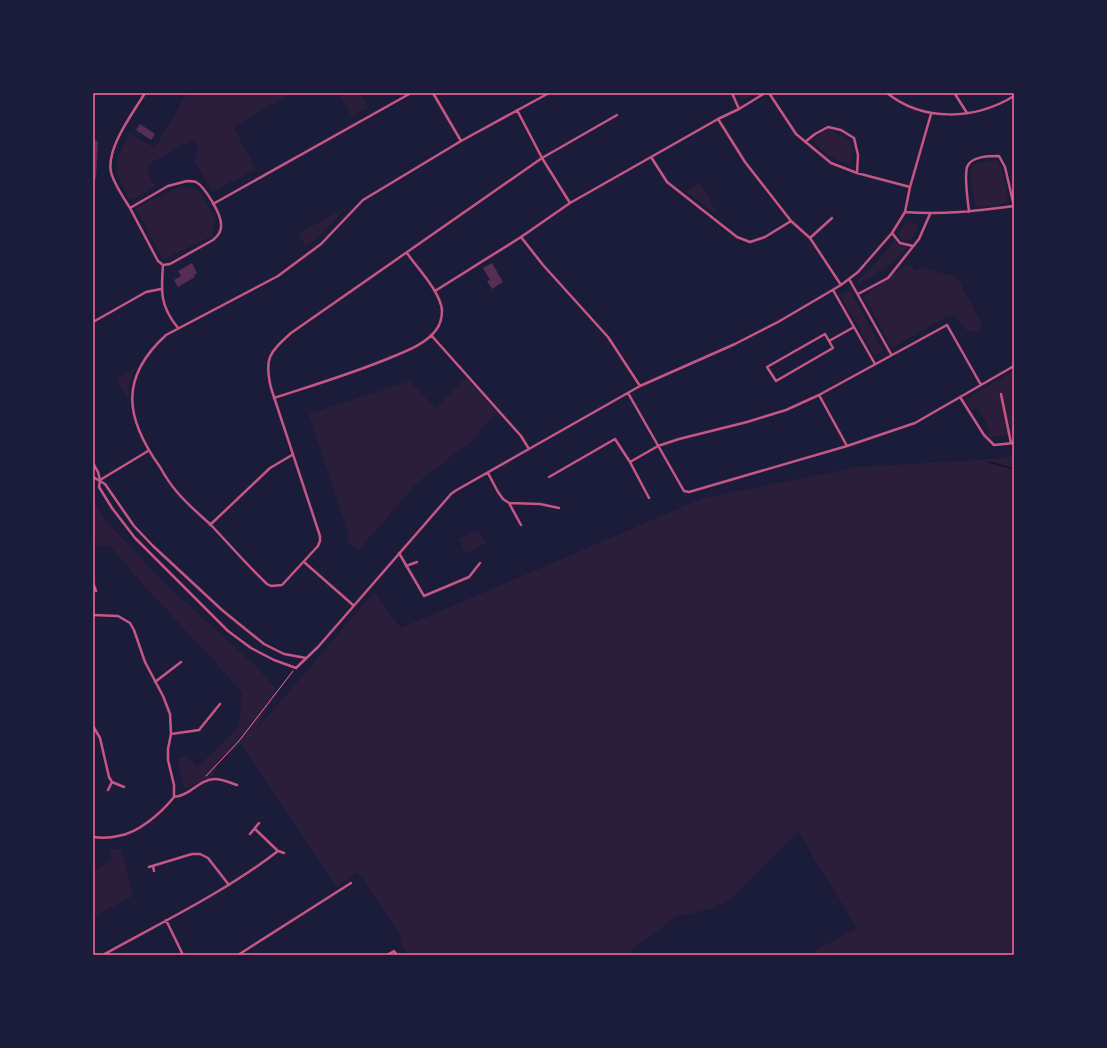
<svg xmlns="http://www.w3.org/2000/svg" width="1107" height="1048" font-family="Jost,sans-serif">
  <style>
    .green { fill: #2a1e3b }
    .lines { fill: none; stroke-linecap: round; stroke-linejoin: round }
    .stream { stroke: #12122b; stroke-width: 1.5 }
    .building { fill: #542f53 }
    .path { stroke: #ff6b9d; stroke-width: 1 }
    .minor { stroke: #c65784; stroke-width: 2.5 }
    .neatline { fill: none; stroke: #ff6b9d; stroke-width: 1.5 }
  </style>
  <rect width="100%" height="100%" fill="#1b1b3a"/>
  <path class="green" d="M187 93H291L233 127 256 169 212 192 195 162 198 145 194 139 149 164 147 171 155 186 134 199 128 197 118 176 117 159 129 133 155 148Z
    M338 93H361L368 108 352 117Z
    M736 93H755L741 101Z
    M828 129 850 141 853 151 850 163C837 162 819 152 813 139L818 135Z
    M997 160 1002 168 1008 202 993 207 975 206 970 175 973 164Z
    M700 182 719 216 685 191Z
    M181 186 198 189 215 219 212 236 163 260 136 208Z
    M346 207 323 233 306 247 298 234Z
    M911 222 917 224V229L911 240 905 241 900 239 898 233 904 224Z
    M895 240 899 246 907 247 885 269 858 285V280L877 262Z
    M907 264 916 271 920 267 957 277 983 326 979 330 968 332 955 315 948 316 892 348 864 296Z
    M850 290 883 351 874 355 840 295Z
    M135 368 129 382 128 399 117 379Z
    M1014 371V435L989 437 988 433 990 431 978 407 972 410 965 399Z
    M466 378 497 413 481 428 479 435 417 483 359 550 348 542V532L309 414 410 381 435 408Z
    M1014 456V955H807L857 928 798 832 733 897 714 908 676 917 631 950 633 955H408L402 946 401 936 363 879 355 873 337 887 241 744 219 761 213 776 185 789 177 759 186 756 197 767 239 727 242 692C198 643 152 596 109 545L98 547 93 533V499L105 520 170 588 258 668 277 691 256 730 374 592 401 628 703 498 857 467 995 459Z
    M478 529 486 543 466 554 459 539Z
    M111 849H121L133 896 93 917V871L111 860Z"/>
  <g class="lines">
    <path class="stream" d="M989 462 1014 469"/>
  </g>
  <path class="building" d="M140 124 155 134 151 140 136 130Z
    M93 140 98 141 96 179H93Z
    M192 263 197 273 194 275 195 277 178 287 174 280 181 276 178 271Z
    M492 263 503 282 492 289 487 281 490 280 483 268Z"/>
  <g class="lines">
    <path class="path" d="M206 776 239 741 293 671"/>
    <path class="minor" d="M433 93 461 141
      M549 93 461 141 363 200 321 244 278 276 166 335C119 378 125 418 160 467 165 476 171 485 177 492 187 504 199 514 210 524 229 544 247 565 267 584L271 586 282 585 318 546 320 541V536L271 388C264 358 269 353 291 333L542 158 617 115
      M732 93 739 109
      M769 93 796 134 831 163 857 173 910 187
      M887 93C923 122 975 120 1014 96
      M955 94 967 113
      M517 110 542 158 570 203
      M718 119 745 162 791 221 810 238 841 285
      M805 142 815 134 828 127 841 130 854 138 858 155 857 173
      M651 157 667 182 737 237 750 242 765 237 791 221
      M187 181C190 181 193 181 196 182 205 187 221 214 221 224 222 231 218 236 213 240L170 264 163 265 158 261 130 208 168 186Z
      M213 204 411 93
      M130 208C123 197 114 184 111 172 106 148 133 113 145 93
      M905 212C942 215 977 211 1014 206
      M969 212C968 201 964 178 967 167 971 156 989 156 999 156L1005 167 1014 206
      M892 233 900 243 913 246
      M521 237 543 265 608 337 640 386
      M810 238 832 218
      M163 265C161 292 160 306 178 328
      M849 279 891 354
      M833 290 875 364
      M435 291 521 237 570 203 718 119 739 109 765 93
      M858 294 888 278 919 239 930 214
      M93 322 146 292 161 289
      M431 335 521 436 529 449
      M829 341 825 334 767 367 776 381 833 348 829 341 854 327
      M628 393 684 491 689 492 847 446 915 423 1014 366
      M1001 394 1011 443
      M819 395 847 446
      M960 397 984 435 994 445 1014 443
      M274 398C314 385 354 373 392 357 407 351 427 343 436 330 440 325 442 317 442 310 440 291 417 268 407 253
      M630 462 649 498
      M93 463 98 472 100 480 99 487 112 508 135 538 228 631 251 648 274 660 296 668 318 647 451 494 455 491 640 386 735 344 778 322 841 285 858 272 892 233 905 212 910 187 931 114
      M488 473 498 492 503 499 509 503 540 504 559 508
      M93 477 105 484 134 526 153 546 222 610 264 644 284 654 306 658
      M549 477 615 439 630 462 658 446 679 439 747 422 786 410 819 395 947 325 981 385
      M100 480 148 451
      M509 503 521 525
      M210 525 270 468 292 455
      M399 553 424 596 469 577 480 563
      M304 562 353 605
      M406 566 417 562
      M93 583 96 591
      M93 615 118 616 130 623 134 630 145 662 163 696 170 714 171 734 168 749V760L174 785V797
      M155 682 181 662
      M93 726 100 738 109 777 112 782 124 787
      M171 734 199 730 220 704
      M108 790 112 782
      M174 797C190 796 199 779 215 779 222 779 231 783 237 785
      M255 829 278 851 284 853
      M250 834 259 823
      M93 837C101 838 110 838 118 836 139 833 162 812 174 797
      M153 866 154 871
      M149 867 192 854H200L208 858 229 885
      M166 920 183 955
      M103 955C162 922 225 892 278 851
      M238 955 351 883
      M387 955 394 951 397 955"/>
  </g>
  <rect width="1107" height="1048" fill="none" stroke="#1b1b3a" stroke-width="188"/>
  <rect x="94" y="94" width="919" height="860" class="neatline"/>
</svg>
